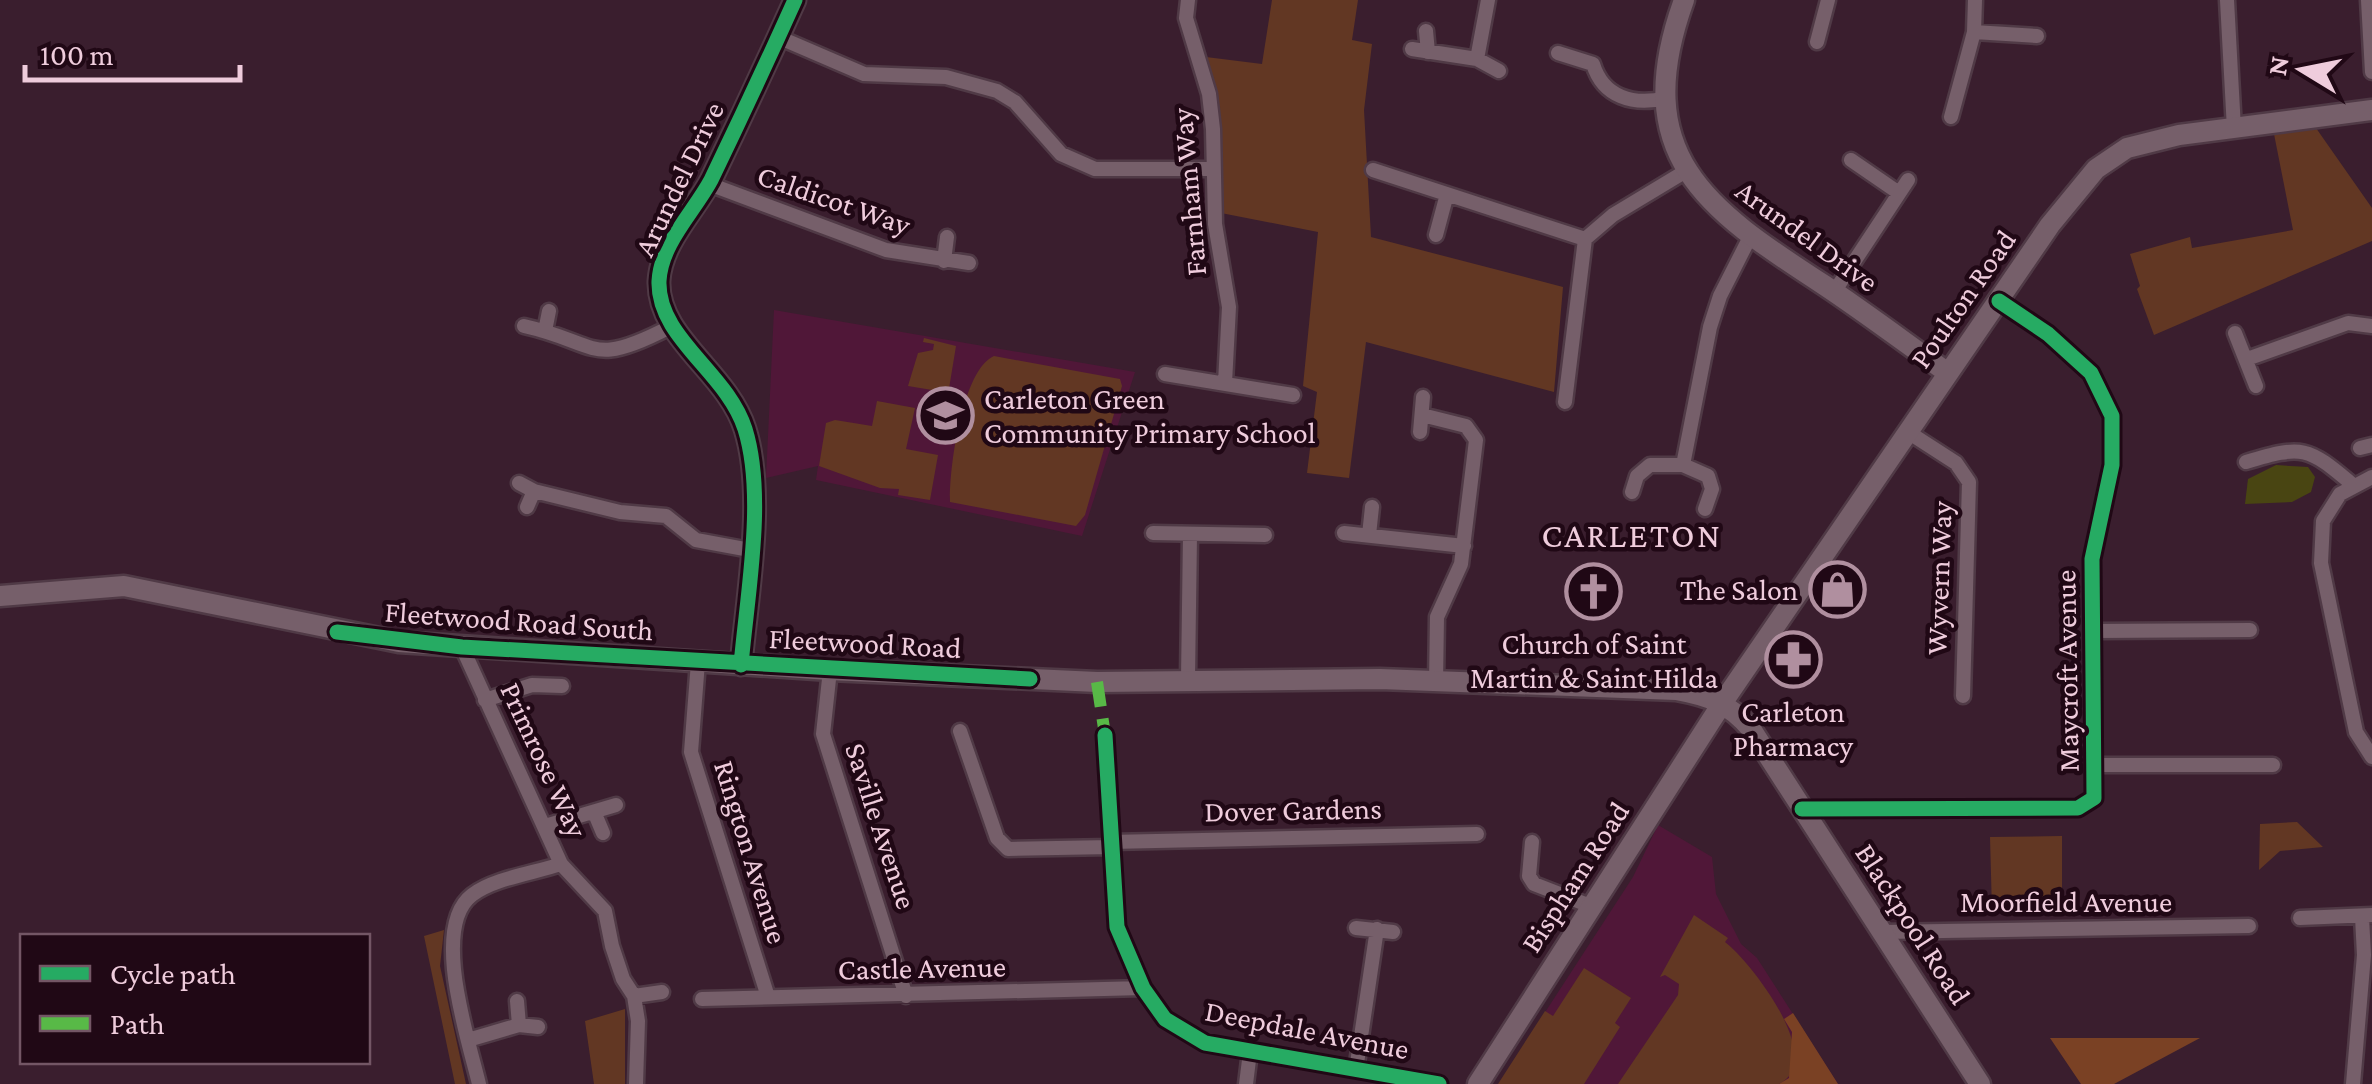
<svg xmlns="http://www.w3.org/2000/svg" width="2372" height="1084" font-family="'Crimson Pro',serif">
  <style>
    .built { fill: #501738 }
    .green { fill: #623723 }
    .forest { fill: #7a4124 }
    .water { fill: #494512 }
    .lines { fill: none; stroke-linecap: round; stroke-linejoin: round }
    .street-casing { stroke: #503a46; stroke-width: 19 }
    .secondary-casing { stroke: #503a46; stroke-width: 25 }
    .street { stroke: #765f6a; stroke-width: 14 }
    .secondary { stroke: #765f6a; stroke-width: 20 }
    .quiet { stroke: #58b947; stroke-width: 12; stroke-dasharray: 25 12; stroke-linecap: butt }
    .cycleway-casing { stroke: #200815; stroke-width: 21 }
    .cycleway { stroke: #26ab63; stroke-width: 15 }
    .labels { text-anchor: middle; stroke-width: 9; stroke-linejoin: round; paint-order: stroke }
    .street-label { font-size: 30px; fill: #efccdc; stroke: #200815 }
    .poi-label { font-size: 30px; fill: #efccdc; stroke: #200815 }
    .quarter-label { font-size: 35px; letter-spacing: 2.5px; fill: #efccdc; stroke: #200815 }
  </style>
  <rect width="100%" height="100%" fill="#3a1e2e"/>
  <path class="built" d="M774 310 1135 372 1082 536 816 480 818 466 766 478Z
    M1658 825 1712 857 1716 894 1741 944 1757 958 1838 1084H1559L1529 1037 1633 877Z"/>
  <path class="green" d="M1272 0H1358L1352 40 1372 44 1364 110 1371 237 1563 287 1554 392 1366 342 1349 478 1307 473 1317 392 1303 386 1318 232 1221 213 1216 96 1206 57 1262 64Z
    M2316 128 2372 208V241L2154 335 2137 289 2140 286 2130 254 2190 237 2192 248 2293 230 2274 134Z
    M924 338 956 346 945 413 930 410 932 390 908 386 918 353 933 350 934 344 923 342Z
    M994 356 1120 379 1122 386 1085 515 1076 526 950 502C949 469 962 370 994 356Z
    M877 401 915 408 906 449 938 455 930 500 898 495 899 489 880 488 819 466 826 423 835 420 872 426Z
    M2297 822 2323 847 2280 851 2259 870 2260 824Z
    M2062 836V913L1992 911 1990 837Z
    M1694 915 1728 938 1725 942C1752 963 1827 1060 1779 1084H1618L1678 995 1679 984 1665 975 1660 977Z
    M444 930 440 966 466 1084H455L424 936Z
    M1584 968 1631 998 1615 1023 1620 1027 1584 1084H1498L1545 1011 1553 1016Z
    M625 1009V1084H594L585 1021Z"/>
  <path class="forest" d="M1793 1013 1838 1084H1779L1789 1078 1792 1032 1784 1019Z
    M2050 1038H2200L2114 1084H2081Z"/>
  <path class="water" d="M2276 465 2308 467 2315 477 2311 492 2292 502 2245 504 2248 479Z"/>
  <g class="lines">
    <defs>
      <path id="street" d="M1188 0 1186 18 1209 94 1213 129 1215 224 1229 307 1225 383
        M2227 0 2234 129
        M2368 0 2372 72
        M1426 31 1428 52
        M1974 32 2037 36
        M778 37 864 74 946 77 997 91 1015 102 1061 154 1095 169H1213
        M1817 42 1828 0
        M1412 49 1477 59 1499 71
        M1558 53 1593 64C1603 97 1633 106 1666 98
        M1477 59 1488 0
        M1951 117 1974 32 1975 0
        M1851 160 1899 193
        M1373 170 1585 239
        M709 184 886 250 969 263
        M1436 235 1447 194
        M944 261 947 237
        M1834 292 1908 180
        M524 326C600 343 589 369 670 327
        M545 331 549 311
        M2235 333 2256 386
        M2247 359 2348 323 2372 326
        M1165 374 1293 395
        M1565 402 1585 239 1613 215 1686 171
        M1422 415 1466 426 1476 440 1461 564 1437 617 1436 683
        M1420 432 1423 397
        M1908 432 1956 463 1969 482 1963 696
        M2360 448 2372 445
        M2246 462C2303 445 2307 446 2353 485
        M1683 465 1710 327 1720 296 1750 237
        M2372 477 2340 494 2323 521 2321 563 2356 732 2372 757
        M519 483 534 491
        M1632 492 1637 476 1650 465H1683L1708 476 1712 489 1705 509
        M527 507 534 491 620 512 666 516 696 540 750 550
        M1153 533 1265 535
        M1344 533 1464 546
        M1369 535 1372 507
        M2096 631 2250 630
        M462 647 561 864 605 911 612 946 623 979 634 996 638 1021 636 1084
        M698 662 691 752 768 997
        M830 670 823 734 906 996
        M1188 678 1190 535
        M485 700 532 685 562 686
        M960 731 997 838 1008 849 1111 847
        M1105 735 1117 927 1143 988 1165 1019 1205 1043 1439 1084
        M2096 765H2273
        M1802 809 2078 808 2094 798 2092 559 2112 465V416L2091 373 2048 334 1999 301
        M595 814 603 833
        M545 826 616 805
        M1110 842 1477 834
        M1532 842 1529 876 1534 884 1593 907
        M2300 918 2372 915
        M1356 928 1393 932
        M1883 932 2249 926
        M634 996 662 992
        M702 999 1143 988
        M517 1001 519 1025
        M468 1040 519 1025 538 1027
        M1356 1070 1377 929
        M479 1084C469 1041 430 927 472 895 494 878 535 873 561 864
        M1246 1084 1250 1052
        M2353 1084 2364 955 2362 917"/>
      <path id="secondary" d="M1684 0C1628 155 1705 208 1824 285 1866 313 1907 344 1948 373
        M0 596 124 586 399 642 830 670 1097 682 1380 679 1676 690C1709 696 1729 703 1751 729L1980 1084
        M741 665C747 595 766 496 745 429 727 372 657 338 659 281 661 243 694 212 711 180 740 120 768 60 795 0
        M1478 1084 1723 702 2050 225 2096 169 2127 148 2179 135 2372 110"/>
    </defs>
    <use href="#street" class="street-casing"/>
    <use href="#secondary" class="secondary-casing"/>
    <use href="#street" class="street"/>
    <use href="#secondary" class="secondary"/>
    <path class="quiet" d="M1097 682 1105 735"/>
    <defs>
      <path id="cycleway" d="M337 632 462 647 1030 679
        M741 665C747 595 766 496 745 429 727 372 657 338 659 281 661 243 694 212 711 180 740 120 768 60 795 0
        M1105 735 1117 927 1143 988 1165 1019 1205 1043 1439 1084
        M1802 809 2078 808 2094 798 2092 559 2112 465V416L2091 373 2048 334 1999 301"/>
    </defs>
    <use href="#cycleway" class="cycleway-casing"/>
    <use href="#cycleway" class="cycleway"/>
  </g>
  <defs>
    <symbol id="school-ring" viewBox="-11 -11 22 22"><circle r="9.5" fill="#200815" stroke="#b08f9f" stroke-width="1.5"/><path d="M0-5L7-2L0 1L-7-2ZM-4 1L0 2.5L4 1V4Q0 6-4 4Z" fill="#b08f9f"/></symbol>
    <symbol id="shop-ring" viewBox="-11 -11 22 22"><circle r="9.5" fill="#200815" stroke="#b08f9f" stroke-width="1.5"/><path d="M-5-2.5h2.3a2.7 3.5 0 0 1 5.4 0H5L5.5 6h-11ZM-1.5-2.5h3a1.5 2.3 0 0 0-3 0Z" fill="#b08f9f"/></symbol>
    <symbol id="church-ring" viewBox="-11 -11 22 22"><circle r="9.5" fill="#200815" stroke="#b08f9f" stroke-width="1.5"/><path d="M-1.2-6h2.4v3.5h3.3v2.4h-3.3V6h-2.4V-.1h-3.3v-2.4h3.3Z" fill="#b08f9f"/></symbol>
    <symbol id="pharmacy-ring" viewBox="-11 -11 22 22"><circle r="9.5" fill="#200815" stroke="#b08f9f" stroke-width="1.5"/><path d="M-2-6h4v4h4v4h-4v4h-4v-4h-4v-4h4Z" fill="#b08f9f"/></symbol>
  </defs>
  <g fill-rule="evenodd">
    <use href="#school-ring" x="914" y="384" width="63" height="63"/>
    <use href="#shop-ring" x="1806" y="558" width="63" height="63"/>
    <use href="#church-ring" x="1562" y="560" width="63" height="63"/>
    <use href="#pharmacy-ring" x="1762" y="628" width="63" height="63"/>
  </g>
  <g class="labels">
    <g class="street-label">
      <text transform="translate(679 179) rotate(-64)" y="10">Arundel Drive</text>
      <text transform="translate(1189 192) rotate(-95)" y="10">Farnham Way</text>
      <text transform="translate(834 200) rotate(19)" y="10">Caldicot Way</text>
      <text transform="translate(1807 236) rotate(36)" y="10">Arundel Drive</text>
      <text transform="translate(1963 299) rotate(-55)" y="10">Poulton Road</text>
      <text transform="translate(1939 578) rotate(-88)" y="10">Wyvern Way</text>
      <text transform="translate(519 621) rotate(4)" y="10">Fleetwood Road South</text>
      <text transform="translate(865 643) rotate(3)" y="10">Fleetwood Road</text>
      <text transform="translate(2067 671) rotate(-91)" y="10">Maycroft Avenue</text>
      <text transform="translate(544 760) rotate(65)" y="10">Primrose Way</text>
      <text transform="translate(1293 810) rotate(-1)" y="10">Dover Gardens</text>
      <text transform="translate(881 826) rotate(72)" y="10">Saville Avenue</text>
      <text transform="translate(751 852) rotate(73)" y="10">Rington Avenue</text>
      <text transform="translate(1575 877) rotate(-57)" y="10">Bispham Road</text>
      <text x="2066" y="912">Moorfield Avenue</text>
      <text transform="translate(1913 924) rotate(57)" y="10">Blackpool Road</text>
      <text transform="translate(922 968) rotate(-1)" y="10">Castle Avenue</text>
      <text transform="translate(1307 1030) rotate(11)" y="10">Deepdale Avenue</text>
    </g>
    <g class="poi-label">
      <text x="984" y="409" text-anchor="start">Carleton Green<tspan x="984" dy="34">Community Primary School</tspan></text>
      <text x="1798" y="600" text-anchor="end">The Salon</text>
      <text x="1594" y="654">Church of Saint<tspan x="1594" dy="34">Martin &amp; Saint Hilda</tspan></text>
      <text x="1793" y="722">Carleton<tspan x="1793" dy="34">Pharmacy</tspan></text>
    </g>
    <g class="quarter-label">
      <text x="1632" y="547">CARLETON</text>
    </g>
  </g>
  <rect x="20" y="934" width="350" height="130" fill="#200815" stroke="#735665" stroke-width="2.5"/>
  <rect x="40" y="966" width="50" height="15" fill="#26ab63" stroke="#735665" stroke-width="2.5"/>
  <text x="110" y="984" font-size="30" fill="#efccdc">Cycle path</text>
  <rect x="40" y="1016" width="50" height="15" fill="#58b947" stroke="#735665" stroke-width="2.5"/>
  <text x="110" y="1034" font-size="30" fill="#efccdc">Path</text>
  <g transform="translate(2302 70) rotate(280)" stroke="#200815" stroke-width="8" paint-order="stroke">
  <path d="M0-8L18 38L0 25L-18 38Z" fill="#efccdc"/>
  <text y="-15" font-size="28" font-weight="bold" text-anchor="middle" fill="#efccdc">N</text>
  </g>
  <path d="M25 65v15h215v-15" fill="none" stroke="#efccdc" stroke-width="5"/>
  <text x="40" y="65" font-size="30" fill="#efccdc" stroke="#200815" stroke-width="8" paint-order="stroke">100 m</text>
</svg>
